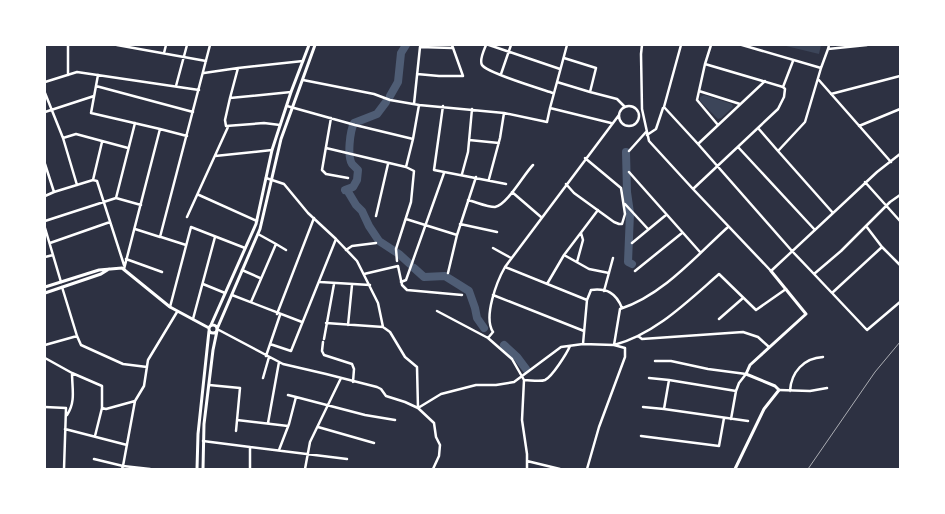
<svg xmlns="http://www.w3.org/2000/svg" width="945" height="514" font-family="'Asap Condensed',sans-serif">
  <style>
    .green { fill: #3c4559 }
    .lines { fill: none; stroke-linecap: round; stroke-linejoin: round }
    .river { stroke: #4f5d75; stroke-width: 8 }
    .minor { stroke: #fff; stroke-width: 2.5 }
    .tertiary { stroke: #fff; stroke-width: 3 }
    .rail { stroke: #abadb3; stroke-width: 1 }
  </style>
  <rect width="100%" height="100%" fill="#2d3142"/>
  <path class="green" d="M782 45H821L819 54Z
    M704 95 732 104 733 107 721 118 718 119 700 101V97Z"/>
  <g class="lines">
    <path class="river" d="M390 96 398 82 401 53 406 45
      M626 152 627 192 630 213 628 262 632 264
      M345 190 353 187 357 180 358 170C356 168 354 166 352 164 347 156 350 131 354 123L377 114 386 102
      M347 190 356 205 362 211 369 226 379 241 399 254 410 264
      M414 268 424 277 445 276 469 291 475 308 477 318 484 328
      M504 345 517 357 526 369"/>
    <path class="minor" d="M68 45V75
      M117 45 206 61
      M486 45C484 50 479 60 482 65 487 73 541 89 553 93
      M489 45 560 69
      M642 45 641 54 642 109 649 141 693 189 771 271 877 172 900 154
      M681 45 664 107 698 144 765 81
      M742 45 821 68 805 122 778 151 833 213
      M829 45 828 49 867 45
      M164 53 166 45
      M705 64 697 100 718 125
      M238 68 303 61
      M821 68 828 49
      M204 73 238 68 230 98 291 92
      M417 74 439 76H463L452 45
      M501 74 511 45
      M98 75 91 113 160 129
      M818 79 891 162
      M303 80 374 94 390 100 419 105
      M45 82 77 72 199 90
      M557 82 590 92 596 68 564 58
      M96 86 193 112
      M176 86 187 45
      M783 87 793 61
      M699 91 740 104
      M590 92 617 99 625 107
      M45 93 63 138
      M831 94 900 76
      M230 98 225 120 226 126 264 123 280 125
      M414 104 420 47 452 48
      M287 106 355 125 413 139 419 105 504 113 547 122 550 108 611 123
      M443 106 434 170 506 184
      M619 116a10 10 0 1 1 20 0a10 10 0 1 1-20 0Z
      M550 108 567 45
      M45 112 94 96
      M331 118 322 170 326 174 348 178
      M859 126 900 109
      M758 128 778 151
      M647 135 656 129 663 108
      M469 140 499 143
      M698 144 792 251 814 274 841 251 890 202 900 195
      M738 147 815 230
      M326 148 406 167 414 171 411 202 396 249 397 261
      M629 151 646 132
      M215 156 272 150
      M45 164 54 192 45 196
      M406 167 413 139
      M629 172 700 252
      M462 174 468 152 472 109
      M266 178 284 184 308 213 336 239
      M489 179 500 138 504 113
      M93 180 102 142
      M865 182 900 221
      M566 184 574 193 614 222 619 224H622L625 214 621 188 585 158
      M77 185 63 138 76 134 128 148
      M693 189 778 109 784 97 785 89 783 87 705 64 711 45
      M54 192 93 180 97 181 124 265
      M512 192 541 217
      M199 195 257 221
      M116 198 135 123
      M468 200C476 202 487 207 495 207 507 205 524 174 533 165
      M625 204 648 229
      M376 216 388 164
      M187 217 228 127
      M406 219 457 235
      M45 221 116 198 141 205
      M460 224 497 232
      M866 226 882 247
      M45 228 61 282
      M135 229 160 237 210 45
      M161 237 186 245
      M50 243 110 222
      M632 243 666 215
      M276 244 286 250
      M493 248 511 258
      M346 250 352 246 376 243
      M564 255 589 269 609 273
      M45 257 53 255
      M126 259 162 272
      M577 262 583 240 581 233
      M124 269 160 129 187 136
      M242 270 260 278
      M635 271 682 233
      M448 273 457 235 476 177
      M364 274 398 266 402 285 407 290 462 295
      M814 274 832 293 882 247 900 265
      M320 282 370 285
      M401 282 406 280 444 173
      M203 284 225 293
      M547 284 564 255 598 210
      M62 287 77 336 81 345 123 364 147 367
      M604 291 613 258
      M833 294 867 330 900 302
      M232 295 302 322
      M493 295 584 331
      M587 300 505 267 619 115
      M251 302 276 244 258 234
      M170 307 191 227 245 248
      M437 311 488 338 512 359 524 380C530 380 540 382 545 380 552 377 567 353 570 346
      M277 314 314 218
      M193 319 215 237
      M719 319 743 298
      M326 323 383 327 390 332 405 357 417 367 418 408
      M348 325 352 285
      M217 329 283 364 326 374 377 387 381 389 386 396 405 402 418 408 434 423 436 437 440 445 439 456 433 469
      M638 336 642 339 743 332 758 337 769 347
      M488 338 493 332C483 317 497 281 505 267
      M324 339 334 284
      M323 342 322 351 324 355 352 364 354 369 353 382
      M270 344 291 351 336 239 357 261 378 303 383 327
      M583 344 587 300 591 290C607 288 616 293 622 308
      M45 345 77 336
      M266 356 280 315
      M45 358 72 373 102 386V408L95 436
      M655 361H671L708 369 746 374 739 383 736 391 669 380 664 409 748 421
      M263 378 269 357
      M649 378 669 380
      M524 380 522 420 527 454V469
      M209 385 240 388 236 431
      M779 390 810 391 827 388
      M790 391C791 372 804 358 823 357
      M288 395 296 397
      M45 407 66 408 64 469
      M643 407 664 409
      M102 408 106 409 135 401
      M418 408 441 394 476 385H496L514 382 561 347 583 344 614 345 620 309C663 295 696 256 728 227
      M67 415C76 402 72 388 72 373
      M731 419 736 391
      M237 420 288 426
      M268 423 279 362
      M318 427 374 443
      M65 429 127 445
      M641 436 719 446 724 418
      M203 441 250 447
      M279 450 289 424 296 397 365 415 395 420
      M94 459 123 466 122 469
      M527 461 560 469
      M150 469 123 466 135 401 144 386 148 360 177 312
      M250 469V447L347 459
      M305 469 310 442 341 378
      M587 469 599 427 625 357V348L614 345C655 334 687 302 719 274L756 310 786 289"/>
    <path class="tertiary" d="M45 287 99 270 122 268 170 307 209 328
      M45 293 101 274 109 269
      M209 329a4 4 0 1 1 8 0a4 4 0 1 1-8 0Z
      M211 325 256 224 272 150 291 92 309 45
      M217 329 260 229 281 139 315 45
      M197 469 198 434 209 331
      M203 469 204 424 213 350 217 331
      M735 469 764 409 779 390 775 386 746 374 750 365 806 314 771 271"/>
    <path class="rail" d="M808 469 875 372 900 342"/>
  </g>
  <rect width="945" height="514" fill="none" stroke="#ffffff" stroke-width="92"/>
</svg>
